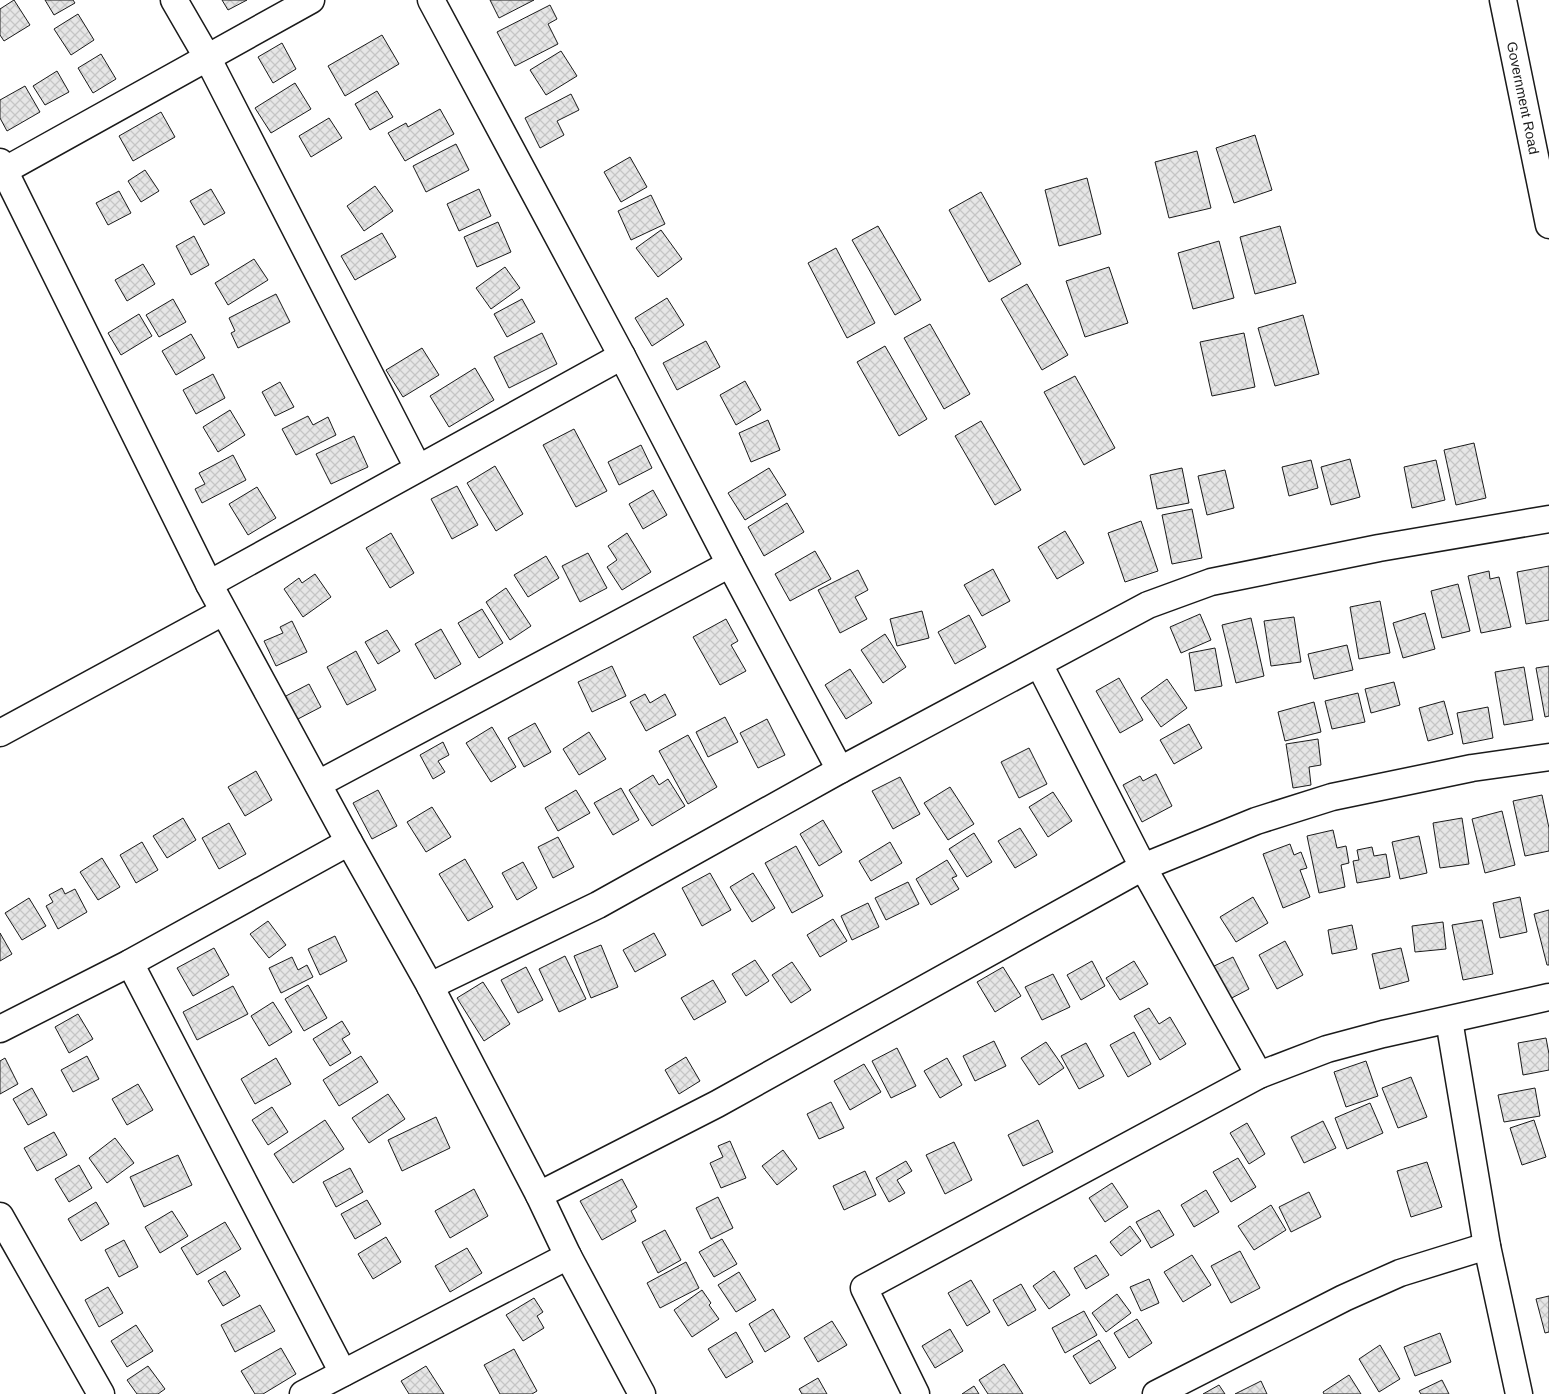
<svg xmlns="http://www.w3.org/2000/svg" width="1549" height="1394" font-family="Arial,sans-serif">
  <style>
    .building { fill: url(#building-cross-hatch); stroke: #1a1a1a }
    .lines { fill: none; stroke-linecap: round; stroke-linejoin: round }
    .minor-casing { stroke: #1a1a1a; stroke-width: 29 }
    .minor { stroke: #fff; stroke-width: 26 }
    .labels { text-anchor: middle; stroke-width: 4; stroke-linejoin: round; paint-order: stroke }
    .street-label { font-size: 14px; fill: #1a1a1a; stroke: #fff }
  </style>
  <defs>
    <pattern id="building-cross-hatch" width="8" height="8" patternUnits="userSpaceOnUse" patternTransform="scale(1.25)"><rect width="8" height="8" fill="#e6e6e6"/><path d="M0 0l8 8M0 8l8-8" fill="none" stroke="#c5c5c5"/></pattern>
  </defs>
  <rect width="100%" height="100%" fill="#fff"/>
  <path class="building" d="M14 0 30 25 4 41 0 35V9Z
    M45 0H73L75 3 54 15Z
    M222 0H247L228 10Z
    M490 0H534L499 18Z
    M550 5 557 19 548 24 558 44 515 66 497 32Z
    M78 14 94 40 71 55 54 29Z
    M382 35 399 64 345 96 328 66Z
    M282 43 296 69 273 83 258 57Z
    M561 51 577 76 546 95 530 70Z
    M101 54 116 79 93 93 78 68Z
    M57 71 69 92 45 105 33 86Z
    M295 83 311 109 271 133 255 108Z
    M25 86 40 112 7 131 0 118V100Z
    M377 91 393 117 370 130 355 104Z
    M571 94 579 110 557 121 564 135 540 148 525 118Z
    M440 109 454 134 405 161 388 133 406 123 408 127Z
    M161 112 175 137 133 161 119 136Z
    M329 118 342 138 311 157 299 136Z
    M1255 135 1272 190 1234 203 1216 148Z
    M456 144 469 170 426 192 413 166Z
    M1197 151 1211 208 1169 218 1155 162Z
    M630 157 647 187 621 202 604 172Z
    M145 170 159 191 141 202 128 181Z
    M1087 178 1101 234 1059 246 1045 190Z
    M375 186 393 211 364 231 347 206Z
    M211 189 225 213 204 225 190 201Z
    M479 189 491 216 459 231 447 204Z
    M119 191 131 213 108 225 96 203Z
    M981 192 1021 264 989 282 949 210Z
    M651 195 665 224 631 240 618 211Z
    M498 222 511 252 477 267 464 237Z
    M878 226 921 300 895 315 852 240Z
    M1280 226 1296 283 1255 294 1240 237Z
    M661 230 682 259 658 277 636 248Z
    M382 233 396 257 355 280 341 256Z
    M194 236 209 265 191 275 176 246Z
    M1219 241 1234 298 1193 309 1178 253Z
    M836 248 875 323 847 338 808 263Z
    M254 259 268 280 228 305 215 283Z
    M143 264 155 284 127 301 115 280Z
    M505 267 520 288 491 309 476 288Z
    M1109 267 1128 323 1085 337 1066 281Z
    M1027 284 1068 355 1042 370 1001 299Z
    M276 294 290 322 238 348 231 333 235 331 229 318Z
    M667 298 684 325 652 346 635 318Z
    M173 299 186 322 159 337 146 315Z
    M522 299 535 322 507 337 494 314Z
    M139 314 152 336 121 355 108 333Z
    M1303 315 1319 374 1275 386 1258 328Z
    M930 324 970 394 944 409 904 338Z
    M542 333 557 364 509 388 494 357Z
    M1244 333 1255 387 1212 396 1200 342Z
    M191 334 205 358 176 375 162 351Z
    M706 341 720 367 677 390 663 363Z
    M885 346 927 419 899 436 857 362Z
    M422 348 439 375 403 397 386 370Z
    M475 368 494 400 449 427 430 396Z
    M213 374 225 398 196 414 183 390Z
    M1075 376 1115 448 1084 465 1044 392Z
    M745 381 761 410 736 425 720 395Z
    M280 382 294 407 275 416 262 392Z
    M230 410 245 435 218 452 203 427Z
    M308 416 313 425 328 417 336 435 296 455 282 429Z
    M768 420 780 450 751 462 739 433Z
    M981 421 1021 490 995 505 955 436Z
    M574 429 607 491 576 507 543 445Z
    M354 436 368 467 331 484 316 454Z
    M1474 443 1486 498 1456 505 1444 450Z
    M641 445 652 468 619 485 608 462Z
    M233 455 246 480 202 503 195 489 205 484 199 473Z
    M1350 459 1360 497 1331 505 1321 467Z
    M1311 460 1318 488 1289 496 1282 467Z
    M1436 460 1445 500 1412 508 1404 467Z
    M495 466 523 514 496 531 467 483Z
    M769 468 786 495 745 520 728 493Z
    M1182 468 1189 503 1157 509 1150 475Z
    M1225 470 1234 508 1207 515 1198 476Z
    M457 486 478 525 452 539 431 499Z
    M257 487 276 518 248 535 229 504Z
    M653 490 667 515 643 529 629 504Z
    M787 503 804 532 764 556 748 527Z
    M1192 509 1202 558 1172 564 1162 515Z
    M1141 521 1158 571 1125 582 1108 533Z
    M1065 531 1084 563 1057 579 1038 547Z
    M391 533 414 573 390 588 366 548Z
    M627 533 651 572 622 590 607 567 617 560 608 546Z
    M815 551 831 579 790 601 775 574Z
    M588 553 607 588 580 602 562 566Z
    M546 556 559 578 528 597 514 575Z
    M1549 566V620L1526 624 1517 572Z
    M993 569 1010 601 982 616 964 585Z
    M858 570 868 590 855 597 867 619 840 633 818 590Z
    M1489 571 1490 579 1499 577 1511 627 1481 633 1468 576Z
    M315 574 331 597 303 617 284 589 299 578 302 583Z
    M1458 584 1470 631 1442 638 1431 591Z
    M506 588 531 626 510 640 486 602Z
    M1380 601 1390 653 1359 659 1350 607Z
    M482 609 503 643 479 658 458 623Z
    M922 611 929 638 897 646 890 619Z
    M1425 613 1435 649 1403 658 1393 623Z
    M1200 614 1211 640 1181 653 1170 627Z
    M969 615 986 647 955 664 938 632Z
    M1294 617 1301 662 1271 666 1264 621Z
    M1251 618 1264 676 1236 683 1222 625Z
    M726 619 738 641 731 645 746 671 720 685 693 637Z
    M292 621 307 652 276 666 264 641 283 633 280 627Z
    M441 629 461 664 435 679 415 644Z
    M387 630 400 651 378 664 365 642Z
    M885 634 906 667 883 683 861 650Z
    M1347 645 1353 670 1314 679 1308 654Z
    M1215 648 1222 686 1195 691 1189 653Z
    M356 651 376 690 347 705 327 667Z
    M612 666 626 696 592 712 578 682Z
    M1549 666V716L1545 717 1536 668Z
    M1524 667 1533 720 1504 725 1495 672Z
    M850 669 872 703 846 719 825 685Z
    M1119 678 1143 720 1120 733 1096 691Z
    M1167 679 1187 708 1161 727 1141 698Z
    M1394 682 1400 705 1371 713 1365 689Z
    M309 684 321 707 296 720 284 697Z
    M1358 693 1365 722 1332 729 1325 701Z
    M645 694 650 703 665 694 676 715 646 731 630 702Z
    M1444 701 1453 734 1428 741 1419 708Z
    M1314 702 1321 732 1285 741 1278 712Z
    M1488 707 1493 738 1463 744 1457 713Z
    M725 717 738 742 708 757 696 732Z
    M767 719 785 755 758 768 740 733Z
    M535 723 551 752 524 767 508 738Z
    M1189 724 1202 748 1174 764 1160 740Z
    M492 727 516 767 491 782 466 743Z
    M589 732 606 759 579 775 563 749Z
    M688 735 717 787 688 804 659 751Z
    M1318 739 1321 765 1309 767 1311 785 1293 788 1286 744Z
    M443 742 449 755 438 761 445 772 433 779 420 755Z
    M1029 748 1047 784 1019 798 1001 762Z
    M256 771 272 800 245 816 228 787Z
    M1156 774 1172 806 1142 822 1123 785 1140 776 1143 781Z
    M653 775 659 785 668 779 685 806 652 826 629 790Z
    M900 777 920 814 893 829 872 791Z
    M950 787 974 824 948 840 924 803Z
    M621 788 639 820 613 835 594 803Z
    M378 790 397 826 372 839 353 803Z
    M576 790 590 813 558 831 545 808Z
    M1053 792 1072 821 1048 837 1029 807Z
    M1542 795 1549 828V851L1525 856 1513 801Z
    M432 807 451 837 426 852 407 822Z
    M1502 811 1515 865 1485 873 1472 819Z
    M183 818 196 840 167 858 153 836Z
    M1462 818 1469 864 1440 868 1433 823Z
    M823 820 842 852 819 866 800 834Z
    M229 823 246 854 219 869 202 838Z
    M1020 828 1037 855 1015 868 998 841Z
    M1333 830 1337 848 1346 846 1349 863 1341 865 1345 887 1319 893 1307 836Z
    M974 833 992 862 967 877 949 849Z
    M1419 836 1427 873 1400 879 1392 842Z
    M558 837 574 867 553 878 538 847Z
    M142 842 158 870 136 883 120 855Z
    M890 842 902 863 871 881 859 861Z
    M1290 844 1294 855 1301 852 1307 868 1300 870 1310 897 1283 908 1263 854Z
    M796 846 823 896 792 913 765 863Z
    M1372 847 1374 856 1386 854 1390 877 1357 883 1353 861 1359 860 1357 850Z
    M102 858 120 887 98 900 80 872Z
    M465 859 493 907 468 921 439 874Z
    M947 860 957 876 952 878 959 889 931 905 916 879Z
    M523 862 537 888 517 900 502 873Z
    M710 873 731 910 702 926 682 888Z
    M753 873 775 908 752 922 730 887Z
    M908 882 919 904 886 920 875 898Z
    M62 888 65 894 75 889 87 912 58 929 46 906 53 902 49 895Z
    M1253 897 1268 923 1236 942 1220 917Z
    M1520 897 1527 932 1500 938 1493 903Z
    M29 898 46 926 22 940 5 913Z
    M868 903 879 927 852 940 841 916Z
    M1549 910V965H1547L1534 914Z
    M833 919 847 941 820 957 807 935Z
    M1482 920 1493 974 1463 980 1452 925Z
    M268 921 286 945 269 958 250 934Z
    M1443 922 1446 949 1415 952 1412 926Z
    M1352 925 1357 949 1332 954 1328 930Z
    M0 933 12 954 0 961Z
    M654 933 666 955 635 972 623 950Z
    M335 936 347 961 320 975 308 949Z
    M1285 941 1303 975 1277 989 1259 955Z
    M601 945 618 987 591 998 574 956Z
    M214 948 229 975 193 996 177 968Z
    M1401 948 1409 981 1380 989 1372 954Z
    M565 956 586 999 559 1012 539 969Z
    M292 957 298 970 307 965 313 977 281 993 269 968Z
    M1233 957 1249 989 1226 1001 1210 968Z
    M755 960 769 981 746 996 732 974Z
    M1092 961 1105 986 1081 1000 1067 975Z
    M1134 961 1148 984 1120 1000 1106 978Z
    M792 962 811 990 791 1003 772 975Z
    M526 967 543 1000 518 1013 501 980Z
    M1003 967 1021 996 995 1012 977 982Z
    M1053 974 1070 1007 1042 1020 1025 987Z
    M713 980 726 1002 694 1020 681 998Z
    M483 982 510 1024 484 1041 457 998Z
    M308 985 327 1018 304 1031 285 999Z
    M233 986 248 1014 197 1040 183 1012Z
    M273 1002 292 1032 269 1046 251 1016Z
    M1149 1008 1159 1024 1170 1017 1186 1044 1160 1060 1134 1016Z
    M78 1014 93 1039 69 1053 55 1027Z
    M342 1021 350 1034 342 1039 351 1053 330 1066 313 1039Z
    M1134 1032 1151 1064 1128 1077 1110 1045Z
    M1546 1038 1549 1054V1070L1523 1075 1518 1043Z
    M994 1041 1006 1066 975 1081 963 1056Z
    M1046 1042 1064 1068 1039 1085 1021 1058Z
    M1086 1043 1104 1076 1079 1089 1061 1056Z
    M897 1048 916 1086 891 1098 872 1061Z
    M87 1056 99 1079 73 1092 61 1070Z
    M361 1056 378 1082 339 1106 323 1080Z
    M686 1057 700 1081 679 1094 665 1070Z
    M5 1058 18 1084 0 1094V1061Z
    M276 1058 291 1084 255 1104 241 1079Z
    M947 1058 962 1085 940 1098 924 1071Z
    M1366 1061 1378 1096 1346 1107 1334 1072Z
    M864 1064 881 1092 850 1110 834 1081Z
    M1411 1077 1427 1117 1398 1128 1382 1088Z
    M138 1084 153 1110 127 1125 112 1099Z
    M32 1088 47 1115 28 1125 13 1099Z
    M1535 1088 1540 1116 1504 1122 1498 1095Z
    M388 1094 405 1119 369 1143 352 1118Z
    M831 1102 844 1128 819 1139 807 1114Z
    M1370 1103 1383 1133 1347 1149 1335 1118Z
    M272 1107 288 1132 268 1145 252 1120Z
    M436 1117 450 1148 402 1171 388 1140Z
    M325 1120 344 1149 293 1183 274 1154Z
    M1038 1120 1053 1152 1023 1166 1008 1135Z
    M1534 1120 1546 1157 1522 1165 1510 1128Z
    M1323 1121 1336 1148 1304 1163 1291 1137Z
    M1247 1123 1265 1154 1249 1164 1230 1133Z
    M54 1132 67 1155 37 1171 24 1148Z
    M115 1138 134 1163 107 1183 89 1158Z
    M730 1141 746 1178 721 1188 710 1163 723 1157 718 1146Z
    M954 1142 972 1180 945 1194 926 1155Z
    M783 1150 797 1169 777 1185 762 1166Z
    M178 1155 192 1185 144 1207 130 1177Z
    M1238 1158 1256 1187 1231 1202 1213 1172Z
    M906 1161 912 1171 897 1180 905 1193 889 1202 876 1178Z
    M1427 1162 1442 1207 1411 1217 1397 1171Z
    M79 1165 92 1188 69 1202 55 1179Z
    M350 1168 363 1192 336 1207 323 1182Z
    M865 1171 876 1195 844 1210 833 1186Z
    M622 1179 637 1207 631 1211 636 1221 602 1240 580 1201Z
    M1112 1183 1128 1207 1105 1222 1089 1198Z
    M474 1189 488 1216 450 1238 435 1211Z
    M1206 1190 1219 1212 1194 1227 1181 1205Z
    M1309 1192 1321 1217 1291 1232 1279 1207Z
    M718 1197 733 1228 711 1239 696 1208Z
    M367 1200 381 1224 355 1239 341 1214Z
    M96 1202 109 1224 81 1241 68 1219Z
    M1271 1205 1286 1230 1254 1250 1238 1226Z
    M1159 1210 1174 1235 1151 1248 1136 1222Z
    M172 1211 188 1236 160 1253 145 1227Z
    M225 1222 241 1249 197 1275 181 1248Z
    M1130 1226 1141 1241 1121 1256 1110 1242Z
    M665 1230 681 1260 658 1273 642 1242Z
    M386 1237 401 1262 373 1279 358 1254Z
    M722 1239 737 1264 714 1277 699 1252Z
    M124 1240 138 1267 119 1277 105 1250Z
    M467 1248 482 1273 450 1292 435 1266Z
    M1240 1251 1260 1288 1231 1303 1211 1266Z
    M1096 1255 1109 1275 1086 1289 1074 1268Z
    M1192 1255 1211 1285 1183 1302 1164 1272Z
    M686 1262 699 1288 660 1308 647 1283Z
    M225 1271 240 1296 223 1306 208 1281Z
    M1054 1271 1070 1295 1049 1309 1033 1286Z
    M739 1272 756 1300 736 1312 718 1285Z
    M1149 1279 1159 1303 1141 1311 1130 1287Z
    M971 1280 990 1312 967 1326 948 1293Z
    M1021 1284 1036 1310 1008 1326 993 1300Z
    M108 1287 123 1313 99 1327 85 1300Z
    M702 1290 711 1303 709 1305 719 1319 692 1337 674 1310Z
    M1117 1294 1131 1313 1106 1332 1092 1313Z
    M1549 1296V1332L1545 1333 1536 1299Z
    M534 1298 543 1312 537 1316 544 1328 523 1341 506 1315Z
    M260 1305 275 1331 235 1352 221 1325Z
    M773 1309 790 1337 765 1352 749 1324Z
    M1084 1311 1097 1335 1065 1353 1052 1328Z
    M1137 1319 1152 1343 1129 1358 1114 1333Z
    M832 1321 847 1345 818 1362 804 1338Z
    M136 1325 153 1351 127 1367 111 1341Z
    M950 1329 963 1351 935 1368 922 1346Z
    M736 1332 753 1362 726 1378 708 1349Z
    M1440 1333 1451 1362 1415 1376 1404 1347Z
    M1099 1340 1116 1368 1090 1384 1073 1356Z
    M1380 1345 1400 1379 1379 1392 1359 1359Z
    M281 1348 296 1374 263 1394H255L241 1371Z
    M514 1349 537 1391 532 1394H500L484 1365Z
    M1004 1364 1023 1394H988L979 1380Z
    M148 1366 165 1389 158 1394H137L127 1380Z
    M426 1366 444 1394H409L401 1381Z
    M1349 1375 1361 1394H1324L1323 1392Z
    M818 1378 827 1394H802L799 1389Z
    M1442 1380 1449 1394H1421L1419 1391Z
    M1261 1381 1267 1394H1235Z
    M1219 1385 1225 1394H1203Z
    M974 1386 979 1394H962Z"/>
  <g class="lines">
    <defs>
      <g id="minor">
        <path d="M174 0 207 57 418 468"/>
        <path d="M431 0 622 356 730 564 840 770"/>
        <path id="s1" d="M1503 0 1549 225"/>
        <path d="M0 162 209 584 349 842 430 986 539 1195 568 1256 642 1394"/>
        <path d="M0 173 311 0"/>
        <path d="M209 584 622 356"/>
        <path d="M1039 664 1143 867 1259 1075"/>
        <path d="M0 733 223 612"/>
        <path d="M318 784 730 564"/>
        <path d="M130 963 343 1373"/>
        <path d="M430 986 598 905 840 770 1148 605 1211 582 1379 548 1549 519"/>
        <path d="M1449 1020 1487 1246 1519 1394"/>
        <path d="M0 1029 130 963 349 842"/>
        <path d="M539 1195 717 1104 1143 867 1256 821 1332 797 1472 768 1549 757"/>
        <path d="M0 1216 101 1394"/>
        <path d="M303 1394 568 1256"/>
        <path d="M916 1394 864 1288 1259 1075 1327 1049 1383 1034 1549 997"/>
        <path d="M1156 1394 1344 1298 1400 1273 1487 1246"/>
      </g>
    </defs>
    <use href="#minor" class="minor-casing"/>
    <use href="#minor" class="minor"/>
  </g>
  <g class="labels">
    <g class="street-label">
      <text dy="5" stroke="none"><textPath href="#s1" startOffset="100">Government Road</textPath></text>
    </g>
  </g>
</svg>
